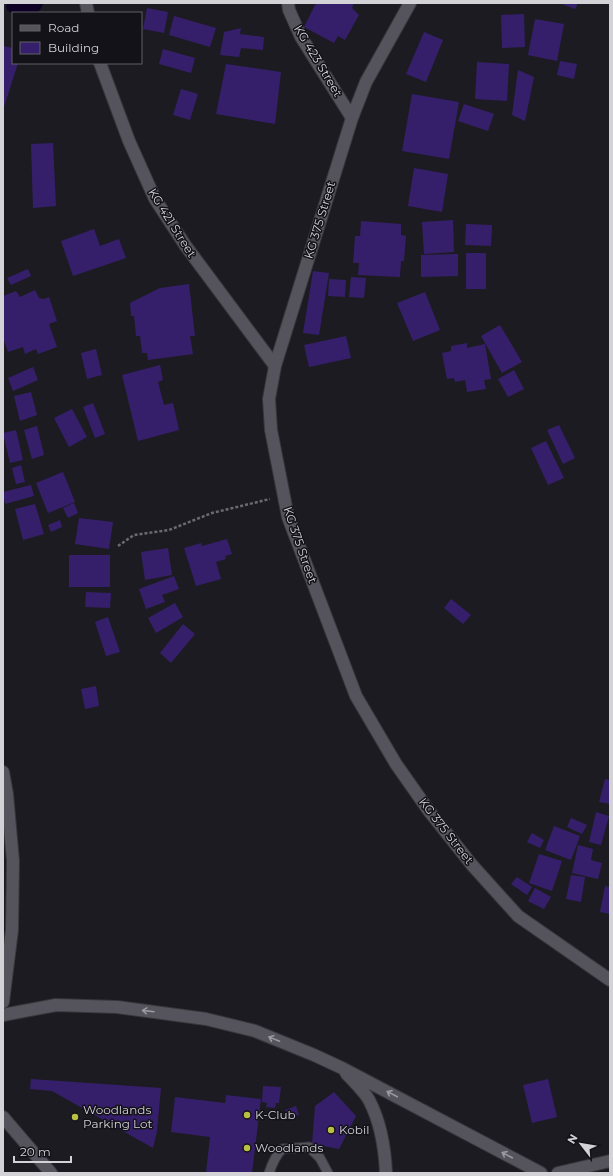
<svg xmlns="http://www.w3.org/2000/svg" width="613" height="1176" font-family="Montserrat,sans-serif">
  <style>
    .water { fill: #0d0125 }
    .building { fill: #361f6a }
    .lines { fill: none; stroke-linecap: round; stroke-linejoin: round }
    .lane-casing { stroke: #37373c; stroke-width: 11 }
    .street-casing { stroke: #37373c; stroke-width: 14 }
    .secondary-casing { stroke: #37373c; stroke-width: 14 }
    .path { stroke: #6b6a70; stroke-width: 2.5; stroke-dasharray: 3 2; stroke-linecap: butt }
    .lane { stroke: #55545c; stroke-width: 9 }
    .street { stroke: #55545c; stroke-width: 12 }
    .secondary { stroke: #55545c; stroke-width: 12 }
    .oneway { stroke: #9a99a0 }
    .poi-dot { fill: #bac045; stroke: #131218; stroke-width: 1.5 }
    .labels { text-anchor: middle; stroke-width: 3; stroke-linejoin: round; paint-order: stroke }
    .street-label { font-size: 12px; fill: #d3d2d7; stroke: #131218 }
    .poi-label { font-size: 12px; fill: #d3d2d7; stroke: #131218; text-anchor: start }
  </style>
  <rect width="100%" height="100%" fill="#1c1b22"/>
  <path class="water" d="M8 3H44L40 10 37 13H13V14L7 10 6 6Z"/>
  <path class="building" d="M316 3H354L352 8 359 15 345 40 338 36 334 43 304 27Z
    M559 3H578L575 9Z
    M147 8 168 12 164 33 143 29Z
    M524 14 525 47 502 48 501 15Z
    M174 16 216 28 210 47 169 35Z
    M535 19 564 24 557 61 528 55Z
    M241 28 240 34 264 37 263 50 241 48 239 57 220 55 224 32Z
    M424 32 443 40 426 82 406 74Z
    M3 46 13 48V63H18L3 110Z
    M163 49 195 58 191 73 159 64Z
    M560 61 577 64 574 79 557 75Z
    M477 62 509 64 507 101 475 99Z
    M226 64 281 72 275 124 216 114Z
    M518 70 534 77 525 121 512 115Z
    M181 89 198 94 190 120 173 115Z
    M412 94 459 102 449 159 402 151Z
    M464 104 494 114 488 131 458 121Z
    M53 143 56 206 33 208 31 144Z
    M414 168 448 174 442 212 408 206Z
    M453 220 454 252 424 254 422 222Z
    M361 221 401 224V235L406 236 404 261H401L400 277 358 275 359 263H353L355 236H360Z
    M466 224 492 225 491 246 465 245Z
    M94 229 100 246 119 239 126 258 73 276 61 241Z
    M466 253H486V289H466Z
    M458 254V276L421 277V255Z
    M28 269 31 276 11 285 7 278Z
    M313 271 329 273 319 335 303 333Z
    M351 277 366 278 364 298 349 297Z
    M329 279 346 280 345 297 328 296Z
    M189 284 195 336H190L193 354 148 360 147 353H142L140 336H136L134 316H131L130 303 160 288Z
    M35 290 39 298 44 299 49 297 57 321 49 324 57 347 38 354 36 349 25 354 23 347 8 352 3 338V296L16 291 20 297Z
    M425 292 440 330 413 341 397 303Z
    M500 325 522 362 502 373 481 336Z
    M346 336 351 358 309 367 304 345Z
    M467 343V348L485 344 491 379 484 380 486 389 467 392 465 380 455 382 454 378 447 379 442 353 451 351V346Z
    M96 349 102 375 87 379 81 353Z
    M160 365 163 380 158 382 164 405 173 403 179 430 138 441 122 375Z
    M33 367 38 380 13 391 8 378Z
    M514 370 524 389 508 397 498 379Z
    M31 392 37 415 20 421 14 396Z
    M93 403 105 434 95 438 83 407Z
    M72 409 87 437 69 447 54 418Z
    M559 425 575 458 563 464 547 430Z
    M37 426 44 455 32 459 24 430Z
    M16 430 23 460 10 463 3 433Z
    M546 441 564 478 548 485 531 448Z
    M21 465 25 482 16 484 12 468Z
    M63 472 75 502 48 513 36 483Z
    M31 485 34 496 5 504 3 492Z
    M74 503 78 513 68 518 63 508Z
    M35 504 44 534 23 540 15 509Z
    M79 518 113 522 109 549 75 544Z
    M60 520 62 527 51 532 48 525Z
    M227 539 232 554 225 556 226 559 216 562 221 579 196 586 184 548 201 543 202 546Z
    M168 548 172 575 145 580 141 552Z
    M69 555H110V587H69Z
    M174 576 179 589 162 595 165 602 146 609 139 589Z
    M86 592 111 593 110 608 85 607Z
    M451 599 471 615 463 624 444 608Z
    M175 603 183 617 156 633 148 618Z
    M108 617 120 652 106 656 95 622Z
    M183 624 195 634 171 663 160 653Z
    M96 686 99 706 85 709 81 689Z
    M605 779 610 780V804L599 802Z
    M596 812 609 816 601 845 589 842Z
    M571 818 587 825 582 834 567 827Z
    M554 826 580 836 571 860 545 850Z
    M532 833 544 840 540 848 527 842Z
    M578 845 593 849 591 860 602 863 598 879 572 873Z
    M539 854 562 861 552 891 529 883Z
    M571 875 585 877 581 902 566 899Z
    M517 877 532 887 527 895 511 884Z
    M605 886 610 887V914L600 912Z
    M535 888 551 897 544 909 528 901Z
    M31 1079 161 1088 157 1131 153 1148 52 1091 30 1089Z
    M548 1079 557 1117 532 1123 523 1085Z
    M263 1086 281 1087 279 1103H276L275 1108 266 1107 267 1103 262 1102Z
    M334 1092 356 1116 339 1149 312 1144 315 1106Z
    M226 1095 261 1099 252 1173H206L210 1137 171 1132 175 1097 225 1103Z
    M296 1106 299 1115 289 1119 285 1110Z"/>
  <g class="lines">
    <defs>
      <path id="lane" d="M269 1173C272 1164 275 1156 282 1149L309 1147 320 1158 328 1173"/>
      <path id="street" d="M86 3 88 13
        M288 3 289 10 301 37 352 118
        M410 3 366 82 352 118 275 366 269 399 271 430 288 517 356 696 396 764 429 811 472 865 518 916 610 980
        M100 63 129 141 155 199 185 245 275 366
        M3 772 7 794 13 861 12 930 3 1002"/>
      <path id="secondary" d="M3 1015 56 1005 117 1007 206 1019 255 1031 314 1055 342 1068 541 1173
        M346 1073C353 1081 364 1091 369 1100 380 1121 385 1150 386 1173
        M3 1117 51 1173
        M558 1173 610 1161"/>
    </defs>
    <use href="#lane" class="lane-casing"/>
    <use href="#street" class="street-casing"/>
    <use href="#secondary" class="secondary-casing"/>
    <path class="path" d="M118 546 134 535 169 530 212 513 270 499"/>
    <use href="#lane" class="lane"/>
    <use href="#street" class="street"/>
    <use href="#secondary" class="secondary"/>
  </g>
  <defs><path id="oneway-shaft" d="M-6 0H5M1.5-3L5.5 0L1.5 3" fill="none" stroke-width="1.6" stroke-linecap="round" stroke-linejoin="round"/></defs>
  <g class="oneway">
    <use href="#oneway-shaft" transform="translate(148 1011) rotate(-173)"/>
    <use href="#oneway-shaft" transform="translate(274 1039) rotate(-158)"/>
    <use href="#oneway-shaft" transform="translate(392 1094) rotate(-152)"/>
    <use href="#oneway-shaft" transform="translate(507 1155) rotate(-152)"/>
  </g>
  <g class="poi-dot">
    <circle cx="247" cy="1115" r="4"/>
    <circle cx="75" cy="1117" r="4"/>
    <circle cx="331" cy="1130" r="4"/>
    <circle cx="247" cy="1148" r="4"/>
  </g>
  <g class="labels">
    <g class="street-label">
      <text transform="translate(318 61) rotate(59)" y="4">KG 423 Street</text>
      <text transform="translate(320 220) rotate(-73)" y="4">KG 375 Street</text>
      <text transform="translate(172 223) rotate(58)" y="4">KG 421 Street</text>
      <text transform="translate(300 545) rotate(71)" y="4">KG 375 Street</text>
      <text transform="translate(446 831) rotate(52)" y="4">KG 375 Street</text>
    </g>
    <g class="poi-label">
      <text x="83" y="1114">Woodlands<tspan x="83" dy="14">Parking Lot</tspan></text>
      <text x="255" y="1119">K-Club</text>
      <text x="339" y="1134">Kobil</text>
      <text x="255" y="1152">Woodlands</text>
    </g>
  </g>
  <rect width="613" height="1176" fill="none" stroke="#d3d2d7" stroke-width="8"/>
  <rect x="12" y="12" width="130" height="52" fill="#131218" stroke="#605f64"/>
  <rect x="20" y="25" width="20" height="6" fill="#55545c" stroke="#605f64"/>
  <text x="48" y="32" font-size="12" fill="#d3d2d7">Road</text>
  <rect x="20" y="42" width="20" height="12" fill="#361f6a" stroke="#605f64"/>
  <text x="48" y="52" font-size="12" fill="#d3d2d7">Building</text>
  <g transform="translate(581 1144) rotate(301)" stroke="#131218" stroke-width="3" paint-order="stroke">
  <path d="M0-3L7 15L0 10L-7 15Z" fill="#d3d2d7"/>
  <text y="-6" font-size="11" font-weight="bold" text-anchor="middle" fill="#d3d2d7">N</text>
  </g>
  <path d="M14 1156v6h57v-6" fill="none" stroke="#d3d2d7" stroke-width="2"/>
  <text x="20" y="1156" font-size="12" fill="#d3d2d7" stroke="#131218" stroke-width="3" paint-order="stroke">20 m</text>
</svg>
